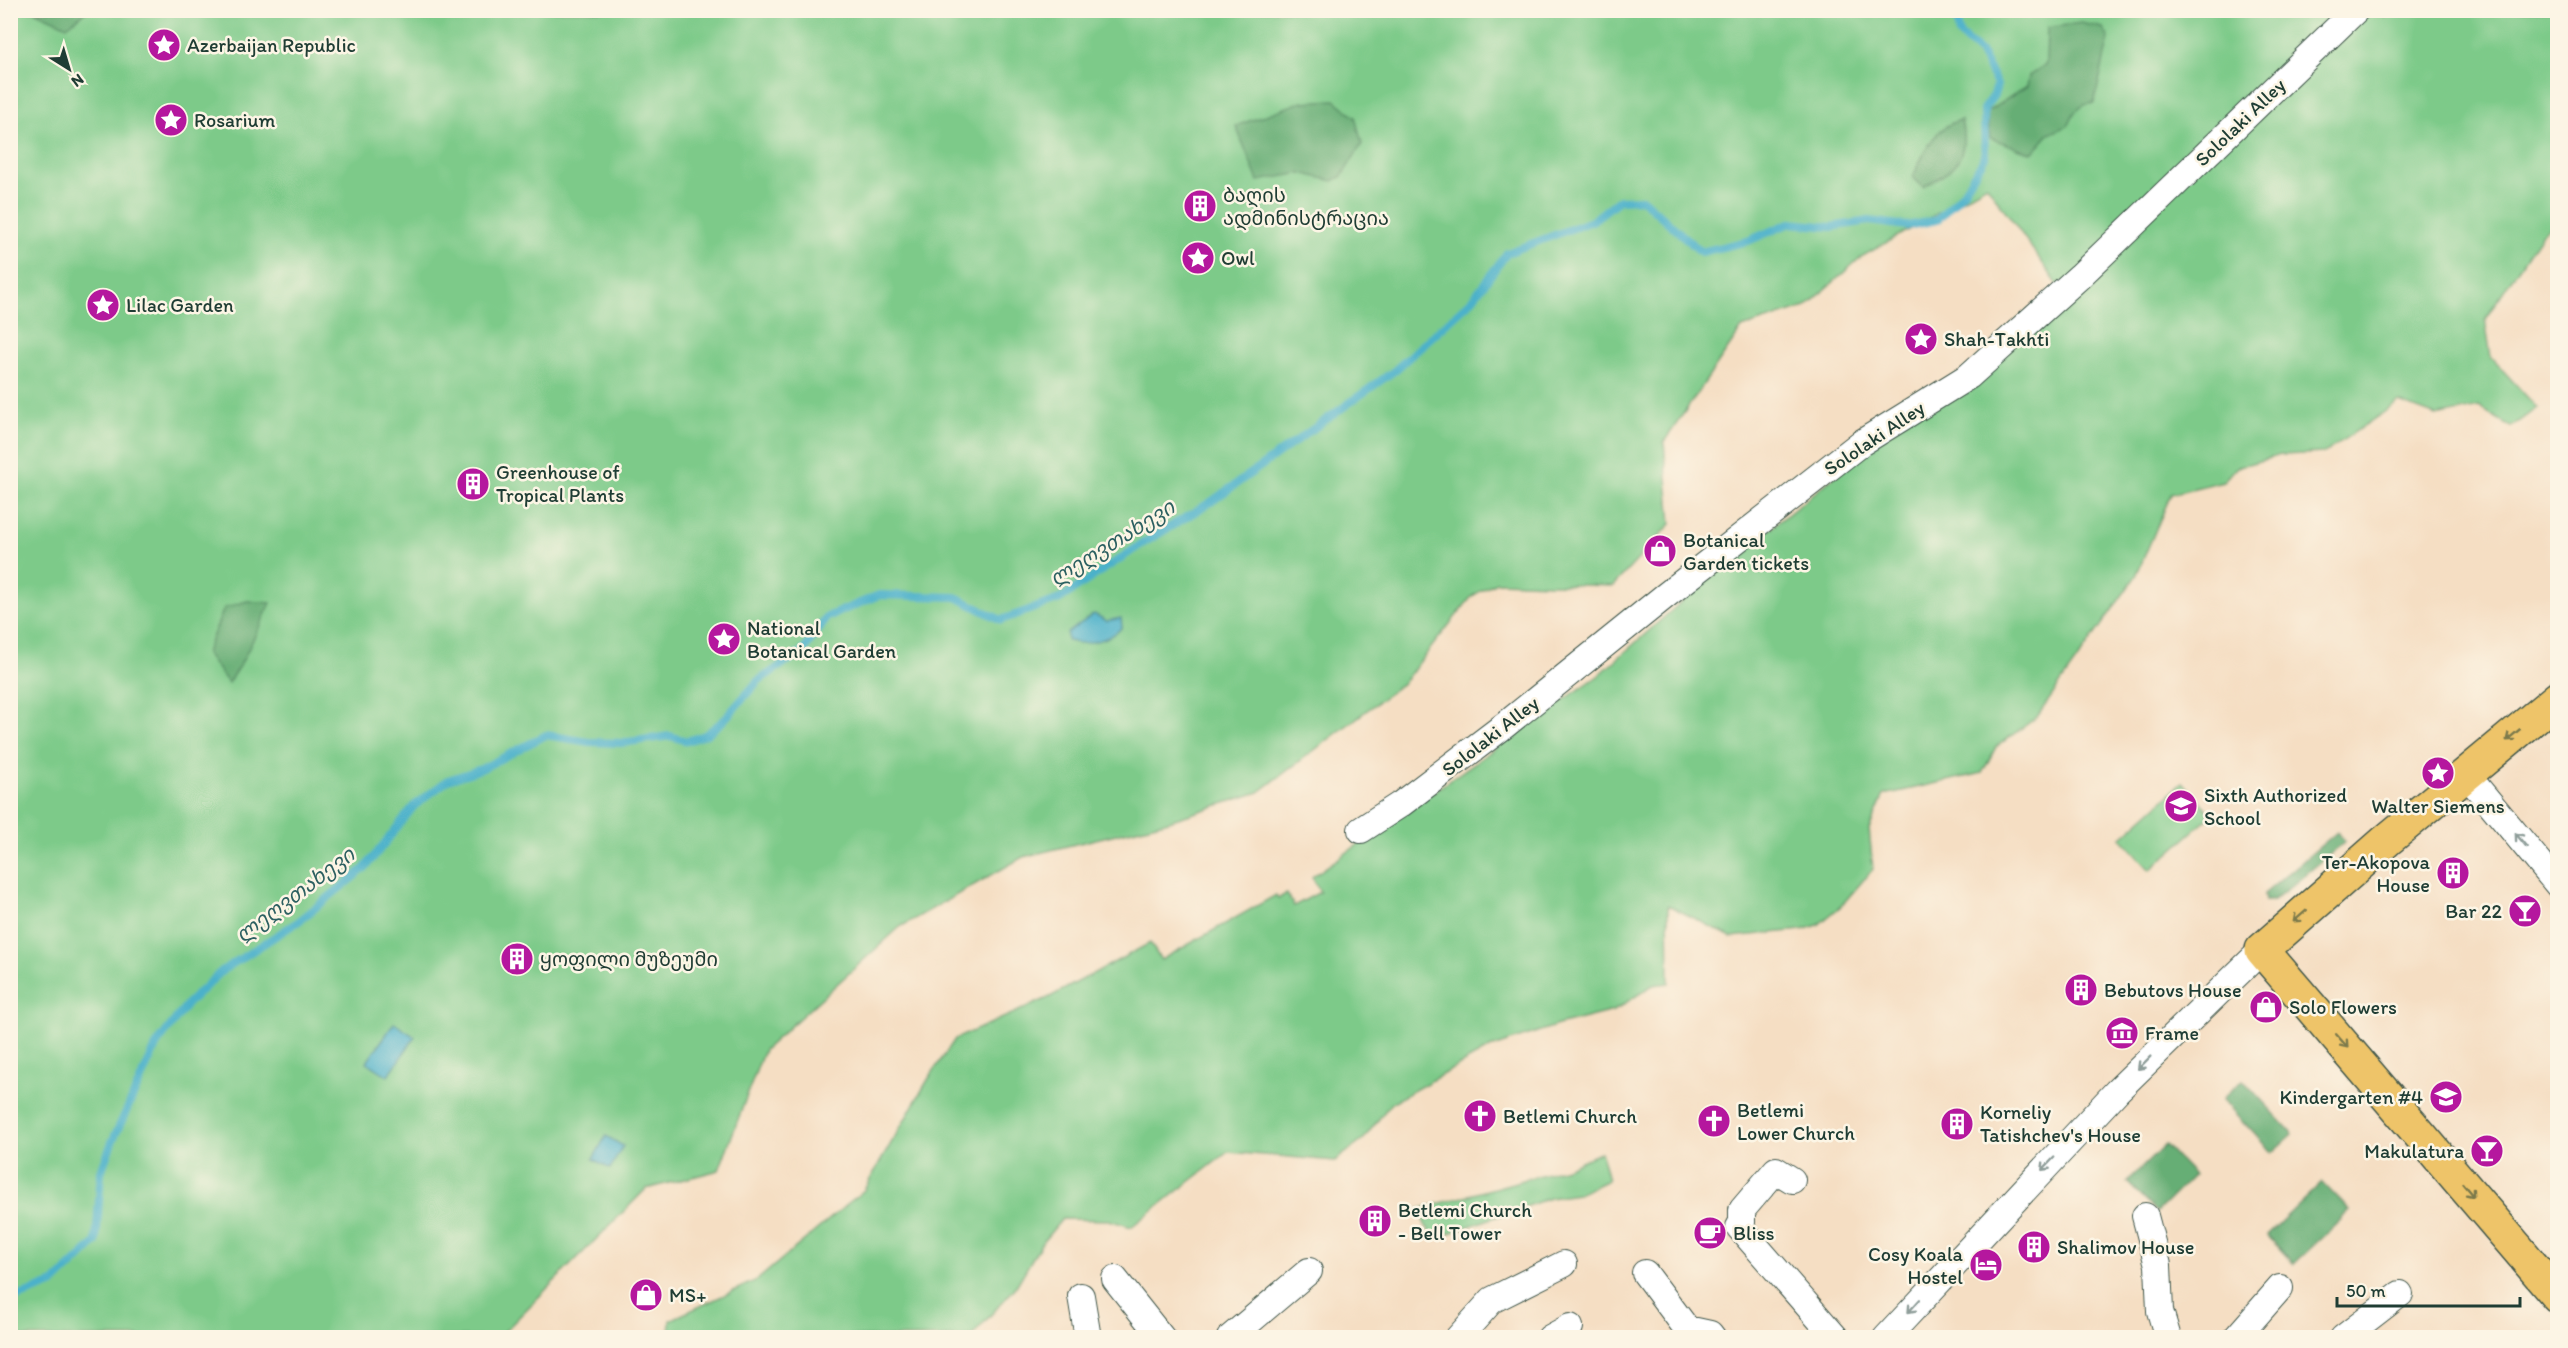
<svg xmlns="http://www.w3.org/2000/svg" width="2568" height="1348" font-family="Itim,'Noto Sans Georgian',sans-serif">
  <style>
    .green { fill: #7dca89; stroke: #4e845e; stroke-width: 1.5 }
    .forest { fill: #66ae75; stroke: #427654; stroke-width: 1.5 }
    .water { fill: #4bb1ca; stroke: #35777f; stroke-width: 1.5 }
    .lines { fill: none; stroke-linecap: round; stroke-linejoin: round }
    .stream { stroke: #4bb1ca; stroke-width: 8 }
    .minor-casing { stroke: #3f5549; stroke-width: 28 }
    .major-casing { stroke: #3f5549; stroke-width: 36 }
    .minor { stroke: #fff; stroke-width: 26 }
    .major { stroke: #eec469; stroke-width: 33 }
    .oneway { stroke: #7c7a4c }
    .oneway2 { stroke: #8f9e9a }
    .labels { text-anchor: middle; stroke-width: 5; stroke-linejoin: round; paint-order: stroke }
    .poi-label { font-size: 20px; fill: #1f3d34; stroke: #fcf5e5; text-anchor: start }
    .street-label { font-size: 20px; fill: #1f3d34; stroke: #fcf5e5 }
    .water-label { font-size: 21px; font-style: italic; fill: #2c6061; stroke: #fcf5e5 }
  </style>
  <rect width="100%" height="100%" fill="#fcf5e5"/>
  <filter id="ink" filterUnits="userSpaceOnUse"><feTurbulence type="fractalNoise" baseFrequency=".0167" numOctaves="2"/><feDisplacementMap in="SourceGraphic" scale="12" xChannelSelector="R" yChannelSelector="G"/><feConvolveMatrix kernelMatrix="1 2 1 2 8 2 1 2 1" color-interpolation-filters="sRGB"/></filter>
  <filter id="wash" filterUnits="userSpaceOnUse"><feTurbulence type="fractalNoise" baseFrequency=".008" numOctaves="4" result="noise"/><feDisplacementMap in="SourceGraphic" scale="24" xChannelSelector="R" yChannelSelector="G"/><feGaussianBlur stdDeviation="1.35" result="paint"/><feColorMatrix in="noise" values="0 0 0 0 0 0 0 0 0 0 0 0 0 0 0 0 0 1.4 0 .05"/><feComposite in="paint" operator="in"/></filter>
  <g filter="url(#wash)">
    <rect width="100%" height="100%" fill="#f5dec3"/>
    <path class="green" d="M2377 10 2385 18 2394 10 2557 11V221L2542 233 2485 319 2491 357 2537 408 2511 427 2479 407 2436 416 2399 402 2324 453 2281 455 2237 467 2223 481 2171 494 2136 576 2037 717 1996 747 1982 773 1884 795 1869 829 1873 869 1841 906 1818 925 1802 930 1731 937 1668 905 1669 983 1653 985 1613 1011 1558 1025 1490 1048 1391 1103 1363 1140 1335 1161 1228 1152 1131 1227 1109 1220 1062 1219 1041 1244 1015 1288 971 1337H669L670 1320 757 1280 864 1190 929 1078 955 1039 1048 998 1150 943 1161 960 1276 895 1278 898 1287 894 1294 906 1320 892 1312 877 1598 676 1698 587 2063 292 1987 185 1861 257 1806 307 1742 328 1664 442 1671 524 1613 586 1496 582 1472 596 1403 683 1259 792 1169 821 1023 857 900 927 764 1050 719 1170 646 1189 499 1337H11V11Z
      M2183 782 2212 815 2150 870 2121 838Z
      M1601 1152 1608 1180 1578 1194 1550 1198 1435 1238 1425 1225 1419 1209 1566 1168Z"/>
    <path class="forest" d="M34 11 87 10V11L67 26Z
      M2081 23 2103 28 2109 38 2094 103 2084 105 2074 113 2068 126 2049 134 2032 153 1990 138 1987 112 2027 86 2029 76 2046 64 2047 28Z
      M1335 100 1355 117 1362 144 1342 176 1333 181 1301 173 1258 181 1236 126 1301 102Z
      M1961 120C1970 159 1954 170 1923 187L1913 177C1923 154 1934 126 1961 120Z
      M247 601 271 603 243 660 228 683 206 653 224 608Z
      M2337 832 2345 842 2273 901H2265L2264 894Z
      M2243 1080 2293 1134 2272 1153 2222 1099Z
      M2165 1145 2194 1175 2157 1212 2127 1182Z
      M2322 1182 2350 1211 2294 1264 2267 1235Z"/>
    <path class="water" d="M1094 614 1107 621 1121 618 1122 627C1112 640 1082 647 1067 640V633Z
      M394 1023 415 1037 388 1076 367 1062Z
      M606 1136 623 1146 610 1169 593 1159Z"/>
    <g class="lines">
      <path class="stream" d="M10 1300 54 1283 96 1242 101 1172 112 1142 157 1044 188 1003 223 970 299 921 365 868 414 806 448 780 481 769 546 735 589 742 622 743 670 736 687 741 705 735 723 721 758 681 804 650 827 617 879 595 956 597 1001 620 1060 599 1142 544 1211 502 1394 371 1472 300 1507 253 1592 221 1619 200 1642 199 1701 252 1748 241 1790 223 1831 227 1869 221 1907 226 1937 220 1962 194 1985 157 1984 109 1994 95 1997 85 1981 53 1959 34 1955 10"/>
    </g>
  </g>
  <g filter="url(#ink)">
    <g class="lines">
      <defs>
        <path id="minor" d="M2466 774 2558 885
          M1361 830 1401 804 1505 725 1665 596 1861 443 1969 376 2080 276 2356 10
          M1792 1180 1776 1170 1742 1210V1223L1739 1227 1836 1338
          M2145 1216 2158 1265 2160 1311 2168 1338
          M1645 1273 1687 1329 1710 1334 1713 1338
          M1115 1279 1162 1338
          M1081 1296 1088 1338
          M1230 1338 1309 1271
          M1458 1338 1492 1300 1564 1264
          M1550 1338 1570 1327
          M1886 1338 2117 1091 2262 950
          M2236 1338 2280 1288
          M2343 1338 2400 1294"/>
        <path id="major" d="M2558 698 2386 841 2262 950 2558 1296"/>
      </defs>
      <use href="#minor" class="minor-casing"/>
      <use href="#major" class="major-casing"/>
      <use href="#minor" class="minor"/>
      <use href="#major" class="major"/>
    </g>
    <defs><path id="oneway-shaft" d="M-6 0H5M1.5-3L5.5 0L1.5 3" fill="none" stroke-width="1.6" stroke-linecap="round" stroke-linejoin="round" transform="scale(1.5)"/></defs>
    <g class="oneway">
      <use href="#oneway-shaft" transform="translate(2513 735) rotate(140)"/>
      <use href="#oneway-shaft" transform="translate(2300 916) rotate(139)"/>
      <use href="#oneway-shaft" transform="translate(2342 1041) rotate(49)"/>
      <use href="#oneway-shaft" transform="translate(2468 1190) rotate(50)"/>
    </g>
    <g class="oneway2">
      <use href="#oneway-shaft" transform="translate(2521 840) rotate(-129)"/>
      <use href="#oneway-shaft" transform="translate(2144 1063) rotate(135)"/>
      <use href="#oneway-shaft" transform="translate(2048 1164) rotate(134)"/>
      <use href="#oneway-shaft" transform="translate(1914 1306) rotate(132)"/>
    </g>
  </g>
  <defs>
    <symbol id="sight-disc" viewBox="-11 -11 22 22"><circle r="9.5" fill="#b5179e" stroke="#fcf5e5"/><path d="M0-6L1.8-2.2L6-1.7L2.9 1.2L3.7 5.4L0 3.3L-3.7 5.4L-2.9 1.2L-6-1.7L-1.8-2.2Z" fill="#fff"/></symbol>
    <symbol id="building-disc" viewBox="-11 -11 22 22"><circle r="9.5" fill="#b5179e" stroke="#fcf5e5"/><path d="M-4-6H4V6H1V3H-1V6H-4ZM-2.5-4.3h1.7v1.8h-1.7ZM.8-4.3h1.7v1.8H.8ZM-2.5-1h1.7V.8h-1.7ZM.8-1h1.7V.8H.8Z" fill="#fff"/></symbol>
    <symbol id="shop-disc" viewBox="-11 -11 22 22"><circle r="9.5" fill="#b5179e" stroke="#fcf5e5"/><path d="M-5-2.5h2.3a2.7 3.5 0 0 1 5.4 0H5L5.5 6h-11ZM-1.5-2.5h3a1.5 2.3 0 0 0-3 0Z" fill="#fff"/></symbol>
    <symbol id="school-disc" viewBox="-11 -11 22 22"><circle r="9.5" fill="#b5179e" stroke="#fcf5e5"/><path d="M0-5L7-2L0 1L-7-2ZM-4 1L0 2.5L4 1V4Q0 6-4 4Z" fill="#fff"/></symbol>
    <symbol id="bar-disc" viewBox="-11 -11 22 22"><circle r="9.5" fill="#b5179e" stroke="#fcf5e5"/><path d="M-6-5H6L.8 .8V4.5H3.5V6h-7V4.5H-.8V.8Z" fill="#fff"/></symbol>
    <symbol id="museum-disc" viewBox="-11 -11 22 22"><circle r="9.5" fill="#b5179e" stroke="#fcf5e5"/><path d="M0-6L6-3V-2H-6V-3ZM-5-1h2V3h-2ZM-1-1h2V3h-2ZM3-1h2V3H3ZM-6 4H6V6H-6Z" fill="#fff"/></symbol>
    <symbol id="church-disc" viewBox="-11 -11 22 22"><circle r="9.5" fill="#b5179e" stroke="#fcf5e5"/><path d="M-1.2-6h2.4v3.5h3.3v2.4h-3.3V6h-2.4V-.1h-3.3v-2.4h3.3Z" fill="#fff"/></symbol>
    <symbol id="cafe-disc" viewBox="-11 -11 22 22"><circle r="9.5" fill="#b5179e" stroke="#fcf5e5"/><path d="M-5.5-4.5H6V0H3Q3 3.5 0 3.5H-2.5Q-5.5 3.5-5.5 0ZM3-3.2v2h1.7v-2ZM-6 4.5H4V6H-6Z" fill="#fff"/></symbol>
    <symbol id="hotel-disc" viewBox="-11 -11 22 22"><circle r="9.5" fill="#b5179e" stroke="#fcf5e5"/><path d="M-6-4.5h1.5V1H6V5H4.5V3h-9V5H-6ZM-4 0a1.8 1.8 0 1 1 3.6 0ZM.5 0V-2.5h3Q6-2.5 6 0Z" fill="#fff"/></symbol>
  </defs>
  <g fill-rule="evenodd">
    <use href="#sight-disc" x="145" y="26" width="38" height="38"/>
    <use href="#sight-disc" x="152" y="101" width="38" height="38"/>
    <use href="#building-disc" x="1181" y="187" width="38" height="38"/>
    <use href="#sight-disc" x="1179" y="239" width="38" height="38"/>
    <use href="#sight-disc" x="84" y="286" width="38" height="38"/>
    <use href="#sight-disc" x="1902" y="320" width="38" height="38"/>
    <use href="#building-disc" x="454" y="465" width="38" height="38"/>
    <use href="#shop-disc" x="1641" y="532" width="38" height="38"/>
    <use href="#sight-disc" x="705" y="620" width="38" height="38"/>
    <use href="#sight-disc" x="2419" y="754" width="38" height="38"/>
    <use href="#school-disc" x="2162" y="787" width="38" height="38"/>
    <use href="#building-disc" x="2434" y="854" width="38" height="38"/>
    <use href="#bar-disc" x="2506" y="892" width="38" height="38"/>
    <use href="#building-disc" x="498" y="940" width="38" height="38"/>
    <use href="#building-disc" x="2062" y="971" width="38" height="38"/>
    <use href="#shop-disc" x="2247" y="988" width="38" height="38"/>
    <use href="#museum-disc" x="2103" y="1014" width="38" height="38"/>
    <use href="#school-disc" x="2427" y="1078" width="38" height="38"/>
    <use href="#church-disc" x="1461" y="1097" width="38" height="38"/>
    <use href="#church-disc" x="1695" y="1102" width="38" height="38"/>
    <use href="#building-disc" x="1938" y="1105" width="38" height="38"/>
    <use href="#bar-disc" x="2468" y="1132" width="38" height="38"/>
    <use href="#building-disc" x="1356" y="1202" width="38" height="38"/>
    <use href="#cafe-disc" x="1691" y="1214" width="38" height="38"/>
    <use href="#building-disc" x="2015" y="1228" width="38" height="38"/>
    <use href="#hotel-disc" x="1967" y="1246" width="38" height="38"/>
    <use href="#shop-disc" x="627" y="1276" width="38" height="38"/>
  </g>
  <g class="labels">
    <g class="poi-label">
      <text x="187" y="52">Azerbaijan Republic</text>
      <text x="194" y="127">Rosarium</text>
      <text x="1223" y="202">ბაღის<tspan x="1223" dy="23">ადმინისტრაცია</tspan></text>
      <text x="1221" y="265">Owl</text>
      <text x="126" y="312">Lilac Garden</text>
      <text x="1944" y="346">Shah-Takhti</text>
      <text x="496" y="479">Greenhouse of<tspan x="496" dy="23">Tropical Plants</tspan></text>
      <text x="1683" y="547">Botanical<tspan x="1683" dy="23">Garden tickets</tspan></text>
      <text x="747" y="635">National<tspan x="747" dy="23">Botanical Garden</tspan></text>
      <text x="2204" y="802">Sixth Authorized<tspan x="2204" dy="23">School</tspan></text>
      <text x="2438" y="813" text-anchor="middle">Walter Siemens</text>
      <text x="2430" y="869" text-anchor="end">Ter-Akopova<tspan x="2430" dy="23">House</tspan></text>
      <text x="2502" y="918" text-anchor="end">Bar 22</text>
      <text x="540" y="966">ყოფილი მუზეუმი</text>
      <text x="2104" y="997">Bebutovs House</text>
      <text x="2289" y="1014">Solo Flowers</text>
      <text x="2145" y="1040">Frame</text>
      <text x="2423" y="1104" text-anchor="end">Kindergarten #4</text>
      <text x="1737" y="1117">Betlemi<tspan x="1737" dy="23">Lower Church</tspan></text>
      <text x="1980" y="1119">Korneliy<tspan x="1980" dy="23">Tatishchev's House</tspan></text>
      <text x="1503" y="1123">Betlemi Church</text>
      <text x="2464" y="1158" text-anchor="end">Makulatura</text>
      <text x="1398" y="1217">Betlemi Church<tspan x="1398" dy="23">- Bell Tower</tspan></text>
      <text x="1733" y="1240">Bliss</text>
      <text x="2057" y="1254">Shalimov House</text>
      <text x="1963" y="1261" text-anchor="end">Cosy Koala<tspan x="1963" dy="23">Hostel</tspan></text>
      <text x="669" y="1302">MS+</text>
    </g>
    <g class="street-label">
      <text transform="translate(2240 122) rotate(-44)" y="7">Sololaki Alley</text>
      <text transform="translate(1874 438) rotate(-34)" y="7">Sololaki Alley</text>
      <text transform="translate(1490 736) rotate(-38)" y="7">Sololaki Alley</text>
    </g>
    <g class="water-label">
      <text transform="translate(1112 543) rotate(-32)" y="7">ლეღვთახევი</text>
      <text transform="translate(295 895) rotate(-37)" y="7">ლეღვთახევი</text>
    </g>
  </g>
  <rect width="2568" height="1348" fill="none" stroke="#fcf5e5" stroke-width="36"/>
  <g transform="translate(69 69) rotate(143)" stroke="#fcf5e5" stroke-width="4.5" paint-order="stroke">
  <path d="M0-4.5L10 22L0 15L-10 22Z" fill="#1f3d34"/>
  <text y="-9" font-size="16" font-weight="bold" text-anchor="middle" fill="#1f3d34">N</text>
  </g>
  <path d="M2337 1297v9h183v-9" fill="none" stroke="#1f3d34" stroke-width="3"/>
  <text x="2346" y="1297" font-size="18" fill="#1f3d34" stroke="#fcf5e5" stroke-width="4.5" paint-order="stroke">50 m</text>
</svg>
